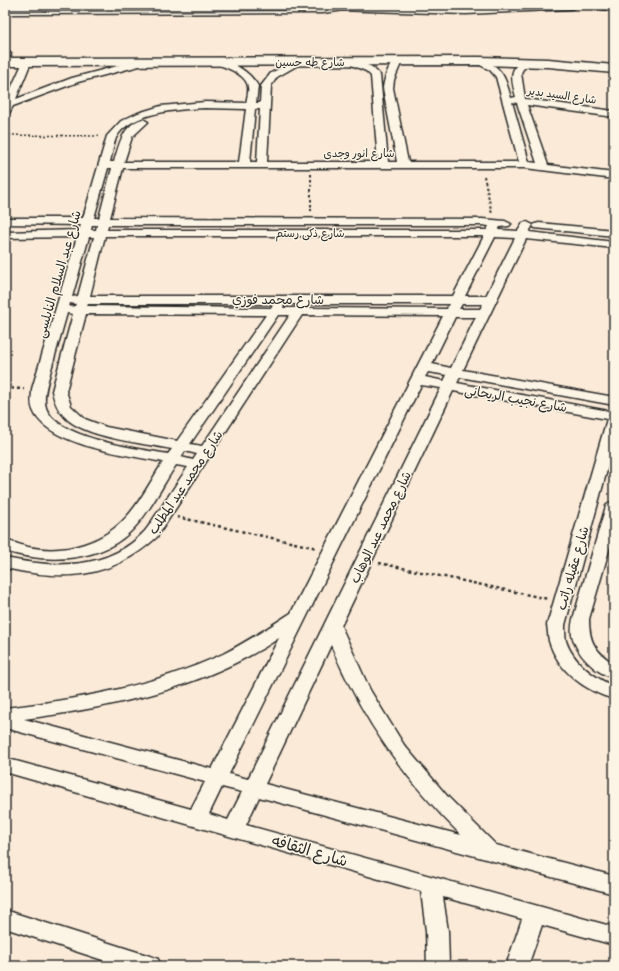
<svg xmlns="http://www.w3.org/2000/svg" width="619" height="971" font-family="'Indie Flower','Playpen Sans Arabic',sans-serif">
  <style>
    .lines { fill: none; stroke-linecap: round; stroke-linejoin: round }
    .lane-casing { stroke: #2b2b2b; stroke-width: 3 }
    .street-casing { stroke: #2b2b2b; stroke-width: 3 }
    .secondary-casing { stroke: #2b2b2b; stroke-width: 3 }
    .path-far2 { stroke: #2b2b2b; stroke-width: 1.5; stroke-dasharray: 2 2; stroke-linecap: butt }
    .path-far1 { stroke: #2b2b2b; stroke-width: 2; stroke-dasharray: 2.5 2.5; stroke-linecap: butt }
    .path { stroke: #2b2b2b; stroke-width: 2.5; stroke-dasharray: 3 3; stroke-linecap: butt }
    .lane { fill: #fcf5e5; fill-rule: evenodd }
    .street { fill: #fcf5e5; fill-rule: evenodd }
    .secondary { fill: #fcf5e5; fill-rule: evenodd }
    .labels { text-anchor: middle; stroke-width: 3; stroke-linejoin: round; paint-order: stroke }
    .far-street-label { font-size: 11px; fill: #2b2b2b; stroke: #fcf5e5 }
    .street-label { font-size: 13px; fill: #2b2b2b; stroke: #fcf5e5 }
    .near-street-label { font-size: 16px; fill: #2b2b2b; stroke: #fcf5e5 }
  </style>
  <rect width="100%" height="100%" fill="#faead7"/>
  <filter id="ink" filterUnits="userSpaceOnUse"><feTurbulence type="fractalNoise" baseFrequency=".025" numOctaves="2"/><feDisplacementMap in="SourceGraphic" scale="8" xChannelSelector="R" yChannelSelector="G"/><feConvolveMatrix kernelMatrix="1 2 1 2 8 2 1 2 1" color-interpolation-filters="sRGB"/></filter>
  <g filter="url(#ink)">
    <g class="lines">
      <defs>
        <path id="lane" d="M578 5H589L614 9V11Z
          M350 7H352V9L323 13 5 14V12L323 11Z"/>
        <path id="street" d="M7 51 11 54 8 60 5 61V52Z
          M216 58C234 63 248 70 258 86L256 103H260L261 86 271 73 298 59H304L305 61 277 77 271 86 267 162H378L371 76 366 71 349 64 348 62 349 60 352 59 372 67 380 75 388 162H397L383 88C384 80 389 61 398 58L402 61 394 80 393 88 408 162H519L496 77 490 70 476 63 475 61 476 59C481 58 484 60 488 62 504 70 506 81 511 98L516 97C511 79 507 65 530 59L534 62 523 69 521 73 525 99 614 111V117L527 105 548 165 614 173V179L525 168H123L110 218 482 219 505 221 511 224 509 226 500 227 498 230 518 231 523 223 527 222 533 225 529 232 614 242V248L526 239 463 370 614 397V405L460 377 457 383 614 412V444L565 625C565 630 565 636 566 641 573 662 594 678 614 686V699C585 691 558 671 549 641 548 636 548 630 547 625L607 419 453 391 341 626 370 690 404 745 448 797 496 845 614 876V894L259 797 246 825 614 927V945L542 925 528 966H506L522 919 443 897 448 931 449 966H427L426 931 421 891 5 772V758L191 809 205 782 5 728V708C80 699 154 686 223 654 247 642 269 627 291 613L443 316 302 315 157 537C110 580 64 581 5 568V558C54 568 108 571 145 531 150 525 154 517 159 511 168 496 178 482 188 467L176 465C162 486 151 510 134 528 102 563 47 564 5 551V540C13 542 20 545 28 547 65 555 106 543 130 513 143 497 152 479 163 462 129 455 47 446 33 410 30 403 32 397 32 389L77 237 5 238V232L79 230 81 225 5 224V218H83L107 136 121 121 138 113 161 106 205 102 246 103C247 98 249 92 248 87 247 74 223 66 213 63L212 61ZM512 102 517 103 537 163 529 162ZM205 108 246 109 239 162H124L132 137 148 122 143 119C123 124 119 145 114 162H110C112 154 113 145 116 138 129 112 180 109 205 108ZM255 109H260L257 162H250ZM108 168H112L99 218H94ZM92 225H97L96 230H91ZM108 225H482L489 226 487 230H107ZM105 236H484L453 296H90ZM89 237H94L78 296 72 297ZM495 237 515 238 486 296H465ZM70 303 76 304 75 306 69 307ZM88 304H274L271 308 87 306ZM284 304H298L295 308H283ZM310 304H449L447 309 307 308ZM462 304H483L480 309H459ZM67 313 73 314 52 391C54 400 57 409 64 416 83 438 143 443 172 449L168 454C141 449 46 438 45 402 44 390 49 378 52 366 57 348 62 331 67 313ZM86 314 266 315 177 441 106 427 85 419 71 406 66 391ZM278 315H290L202 446 190 444ZM455 317H476L451 368 432 364ZM428 372 447 375 444 381 425 377ZM421 385 441 388 248 779 229 774ZM185 451 197 454 193 460 181 457ZM279 638 212 769 24 719C111 708 205 688 279 638ZM331 645C363 721 403 777 461 835L265 784ZM222 787 242 792 228 820 209 814Z
          M27 59 31 62 16 99 72 78 144 59 148 62 147 64 78 82 13 106 8 115 5 116V102L23 62Z
          M539 223 614 230V236L535 228 533 226 535 224Z
          M614 501V533L589 619C589 642 595 651 614 664V678C595 673 576 654 572 635 571 630 572 624 573 619L606 506 609 503Z
          M5 910 150 956 158 959 161 966H121L5 928Z"/>
        <path id="secondary" d="M5 5H419L466 6 576 5 574 8 570 9 466 14 335 10 5 11Z
          M479 57 548 59 614 65V73L548 67 479 65 5 66V58Z"/>
      </defs>
      <use href="#lane" class="lane-casing"/>
      <use href="#street" class="street-casing"/>
      <use href="#secondary" class="secondary-casing"/>
      <path class="path-far2" d="M5 135 100 136"/>
      <path class="path-far1" d="M311 174V211
        M484 176 492 214"/>
      <path class="path" d="M5 388 24 389
        M177 517 317 548
        M379 563 548 599"/>
      <use href="#lane" class="lane"/>
      <use href="#street" class="street"/>
      <use href="#secondary" class="secondary"/>
    </g>
  </g>
  <g class="labels">
    <g class="far-street-label">
      <text x="310" y="66">شارع طه حسين</text>
      <text transform="translate(562 95) rotate(8)" y="4">شارع السيد بدير</text>
      <text x="359" y="157">شارع انور وجدى</text>
      <text x="310" y="237">شارع ذكى رستم</text>
    </g>
    <g class="street-label">
      <text transform="translate(58 274) rotate(-74)" y="5">شارع عبد السلام النابلسى</text>
      <text x="278" y="304">شارع محمد فوزي</text>
      <text transform="translate(516 398) rotate(10)" y="5">شارع نجيب الريحانى</text>
      <text transform="translate(185 482) rotate(-56)" y="5">شارع محمد عبد المطلب</text>
      <text transform="translate(380 527) rotate(-64)" y="5">شارع محمد عبد الوهاب</text>
      <text transform="translate(572 568) rotate(-74)" y="5">شارع عقيله راتب</text>
    </g>
    <g class="near-street-label">
      <text transform="translate(310 850) rotate(16)" y="6">شارع الثقافه</text>
    </g>
  </g>
  <rect width="619" height="971" fill="none" stroke="#fcf5e5" stroke-width="20"/>
  <rect x="10" y="10" width="599" height="951" fill="none" stroke="#2b2b2b" stroke-width="1.5" filter="url(#ink)"/>
</svg>
